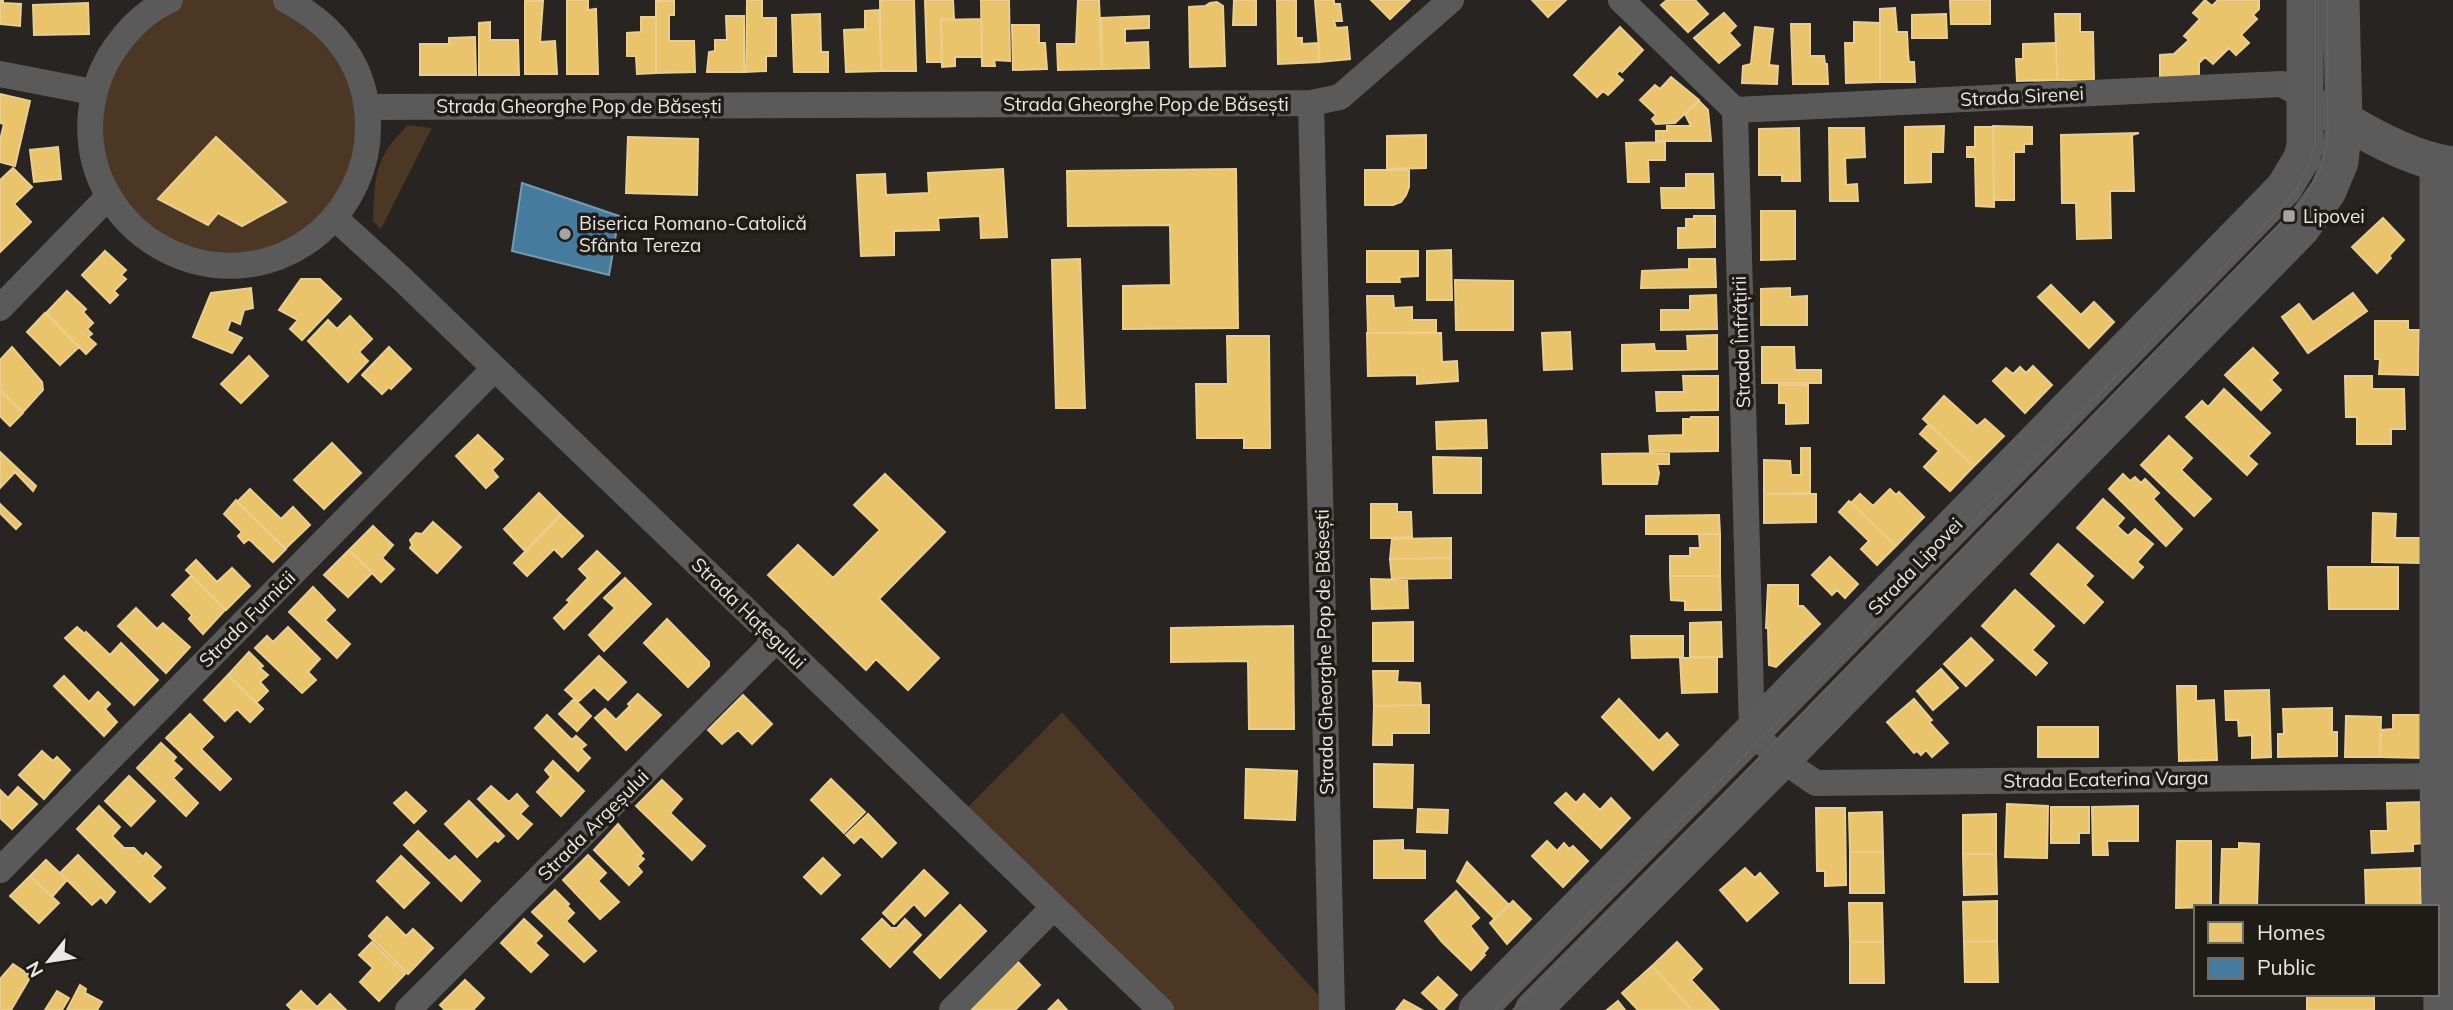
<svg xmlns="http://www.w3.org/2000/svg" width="2453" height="1010" font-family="Mulish,sans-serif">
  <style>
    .green { fill: #4c3624 }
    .homes { fill: #e9c46a; stroke: #e9ce8f; stroke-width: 2 }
    .public { fill: #457b9d; stroke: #769bb2; stroke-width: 2 }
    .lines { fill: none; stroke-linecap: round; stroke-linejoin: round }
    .street { stroke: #595a59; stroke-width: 26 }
    .secondary { stroke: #5c5b5b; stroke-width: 37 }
    .tram { stroke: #626060; stroke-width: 2 }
    .poi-dot { fill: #a6a3a0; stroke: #1f1b17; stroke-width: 2.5 }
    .labels { text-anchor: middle; stroke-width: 7; stroke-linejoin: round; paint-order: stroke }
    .street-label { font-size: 19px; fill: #eae7e4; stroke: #1f1b17 }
    .poi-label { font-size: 19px; fill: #eae7e4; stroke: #1f1b17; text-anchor: start }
  </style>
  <rect width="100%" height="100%" fill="#272422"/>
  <path class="green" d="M170 0H286L357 70 358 181 303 246 212 266 108 197 93 92Z
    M408 125 432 128 381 229 373 221C375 176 374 158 408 125Z
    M1062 712 1332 1010H1161L959 816Z"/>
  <path class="homes" d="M0 0H3V3L21 4 20 26 0 24Z
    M567 0H588V10L596 9 598 74H567Z
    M747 0H762V18H776V56H766V71L746 72Z
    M880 0H914L916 71H881Z
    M925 0H953L954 19 941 20 942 62H927Z
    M981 0H1009L1010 61 994 60 995 66H982Z
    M1078 0H1099L1102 69 1058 70 1057 44H1076Z
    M1234 0H1256V25H1233Z
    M1277 0H1296V38H1302V44L1318 43 1320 62 1278 64Z
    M1315 0H1334V4H1340L1342 21H1334L1336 28 1347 27 1350 59 1320 62Z
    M1371 0H1410L1390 19Z
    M1532 0H1566L1548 17Z
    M1667 0H1695L1708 14 1688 32 1661 5Z
    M1950 0H1990V24H1951Z
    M2205 0 2212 6 2218 0H2259V9L2253 15 2257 19 2241 35 2249 43 2236 55 2229 48 2213 64 2205 57 2199 63V79H2160V55L2174 54 2189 40 2184 36 2200 19 2193 13Z
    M525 1H543L540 42 555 41 557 74H525Z
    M656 1H674V15H669V41H694L695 72 656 73Z
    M1217 2 1223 6 1225 66 1190 67 1189 7 1205 6 1210 3Z
    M88 3 89 34 34 35 33 5Z
    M1895 8 1897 32H1907L1908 53 1909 62H1914L1915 82H1880V9Z
    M879 10 881 71 846 72 844 30 865 29V11Z
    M1724 13 1736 26 1729 33 1740 45 1719 63 1694 38Z
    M820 14 821 52H828V72H794L792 15Z
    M1946 14 1947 38H1912V15Z
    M2055 14H2080V32H2093L2094 80H2057Z
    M726 16H744V72H707L709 52 715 51V40H727Z
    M1149 16V28L1125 29V43L1148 42 1149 68 1102 69 1101 18Z
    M641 17H656V73L637 74 636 56H627V33L641 32Z
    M981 19 982 57H955V66L942 67 941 20Z
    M490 22V40H518L519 75H479V23Z
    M1854 22 1880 23V82L1846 83 1845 43H1854Z
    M1791 24H1810V56H1824L1825 64H1827L1828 84H1793Z
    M1012 25H1039V43H1045L1047 69 1013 70Z
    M1620 27 1643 50 1622 72 1620 70 1616 74 1623 80 1608 95 1603 91 1597 97 1574 75Z
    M1755 27 1773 29 1769 65 1778 66 1777 84 1742 83 1743 66 1751 64Z
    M475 37 476 75H420V44H449V38Z
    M2056 43 2057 80 2017 81 2016 59H2023V44Z
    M1671 77 1699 100 1675 123 1656 124 1652 119 1656 115 1640 100 1655 85 1660 89Z
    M0 94 30 101 15 166 0 162V140L4 124 0 123Z
    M1699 101 1708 110 1711 141H1656V131H1667V126H1691L1685 114Z
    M1944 126 1943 152H1931V182L1905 183V127Z
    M1993 126 2032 127V144H2024V152H2014V200H1994Z
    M1975 127H1993L1994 207 1976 206 1975 157H1967V147H1975Z
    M1799 128 1800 181H1782V175H1759V129Z
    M1829 128H1864L1865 157 1845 158 1846 185 1857 184 1858 201H1830Z
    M2139 133 2132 135 2134 191H2110L2111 238 2077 239 2076 203H2062L2061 135Z
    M1426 135V168L1387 169V136Z
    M216 137 286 202 242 226 218 213 208 225 158 199Z
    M628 137 698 139 697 195 626 193Z
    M1665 142V160H1648L1649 182H1628L1626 143Z
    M58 147 61 179 34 182 30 150Z
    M13 168 32 187 14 204 31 222 0 252V180Z
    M1003 169 1007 237 981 238 980 216 938 218 939 230 894 231V255L861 256 857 175 885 174 886 195 929 193 928 173Z
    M1236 169 1238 328 1123 329V286L1171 285 1170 225 1068 226 1067 171Z
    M1365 170H1409V187L1406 195 1401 202 1393 205H1365Z
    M1686 174H1713L1714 208H1662L1661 188H1686Z
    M1761 211H1795V259L1761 260Z
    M1694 216H1715V247L1678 248V228H1686V219H1694Z
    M2383 218 2404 240 2389 256 2391 258 2377 273 2352 247Z
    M1451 250 1452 300H1427V251Z
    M105 251 126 270 121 275 126 279 114 291 118 295 110 303 82 275Z
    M1367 251H1418V276L1399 277 1400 282H1367Z
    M1080 259 1085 408H1056L1052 260Z
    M1689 259H1715L1716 287 1641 288 1642 271 1689 269Z
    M301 279H320L341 299 302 340 290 329 298 320 279 310Z
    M1455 280 1513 281V330H1456Z
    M2051 285 2081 315 2094 302 2114 322 2089 348 2038 297Z
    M251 288 253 308 244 310 240 324 231 320 227 331 242 338 232 353 193 337 211 293Z
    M1790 288V297L1807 296V325H1761V289Z
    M67 291 86 309 83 312 93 323 87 329 92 334 88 337 96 344 86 354 46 313Z
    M2353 293 2367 311 2308 353 2282 317 2299 304 2313 322Z
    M1716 295 1717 329 1661 330V310H1690V296Z
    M1367 296H1393L1394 308 1412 307V320H1436V332L1368 333Z
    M45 313 79 347 60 365 27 332Z
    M350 316 372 339 359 352 368 361 348 382 308 341 328 320 337 329Z
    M2375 321H2408V330H2419L2418 375 2379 374 2380 359H2375Z
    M1570 332 1572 369 1544 370 1542 333Z
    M1367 333H1441L1442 362 1457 361 1458 381 1417 384V375L1368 376Z
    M1717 335V369L1622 371V345L1654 344 1655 351H1688L1687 336Z
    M1227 336H1269L1270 448H1244V438H1197L1196 384H1228Z
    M12 347 42 382 43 390 23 412 0 390V360Z
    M389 347 411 369 391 389 389 387 382 394 362 375Z
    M1762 347H1794L1795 370H1821V383H1762Z
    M2253 348 2278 373 2271 380 2281 390 2261 410 2225 375Z
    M249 356 268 376 241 403 221 384Z
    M2033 366 2052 385 2025 413 1993 381 2006 368 2013 374 2020 367 2026 373Z
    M1683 376H1718V410L1657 411 1656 392H1684Z
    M2345 376H2372V389H2404L2405 429H2391V444H2357V417H2346Z
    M1779 385H1808V423L1786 424V403H1779Z
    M2224 389 2270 433 2248 456 2257 464 2247 475 2186 417 2202 401 2208 407Z
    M0 390 23 413 10 426 0 416Z
    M1944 396 1977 426 1985 419 2004 436 1974 466 1923 419Z
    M1691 417H1718V451L1650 452 1649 436 1683 435V419H1690Z
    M1486 420 1487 448 1437 449 1436 422Z
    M1929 424 1974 466 1950 491 1924 467 1939 451 1920 434Z
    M478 435 503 459 492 470 498 477 486 488 456 456Z
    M2169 436 2192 458 2181 470 2211 499 2194 516 2141 465Z
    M332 443 361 473 324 509 294 480Z
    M1801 448H1810V493L1764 494V460L1790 461 1791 475H1801Z
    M0 452 36 486 33 491 15 472 0 488Z
    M1669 453V464H1657L1659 473 1657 484H1603L1602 454Z
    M1433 457 1481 458V493H1434Z
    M885 474 945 532 879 599 939 658 908 690 876 659 866 670 768 575 798 545 833 578 880 530 854 505Z
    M2123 474 2130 481 2135 477 2141 483 2145 479 2159 493 2153 499 2182 529 2166 546 2109 489Z
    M250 489 281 519 293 507 310 525 285 549 237 502Z
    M1890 489 1896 495 1899 492 1924 517 1896 546 1851 503 1860 494 1873 506Z
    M539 493 561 515 525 551 504 529Z
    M1764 494H1816V522L1764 523Z
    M2103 499 2124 518 2117 526 2128 536 2135 529 2153 544 2137 562 2143 567 2133 578 2077 528Z
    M236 500 286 549 273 562 249 539 244 543 238 536 242 532 224 514Z
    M1849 501 1896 546 1877 565 1861 549 1869 541 1839 512Z
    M0 504 21 524 16 529 0 513Z
    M1371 504H1397V512H1411L1412 537 1371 538Z
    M2373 513 2396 514 2395 538H2420V563L2372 562Z
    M561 515 583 536 562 557 554 549 527 576 514 563Z
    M1719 515 1720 534H1646V516Z
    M433 522 461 547 437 573 410 548 412 545 410 540 416 533 422 534Z
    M373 526 393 545 382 558 394 569 381 582 349 550Z
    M1699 534H1720V576H1670V556H1690V548H1700Z
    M1451 538V558L1390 559 1392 539Z
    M2058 544 2093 576 2085 585 2103 602 2084 623 2031 574Z
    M349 550 372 573 348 597 324 575Z
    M597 551 620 573 564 629 554 618 570 602 567 600 588 578 579 569Z
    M1830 557 1858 584 1845 598 1837 590 1832 595 1812 575Z
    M1451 558V578L1392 579 1390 559Z
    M196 560 217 582 232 568 250 586 226 610 186 570Z
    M2328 567H2398V609H2329Z
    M191 576 225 610 203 634 189 619 192 615 172 595Z
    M1670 576H1720L1721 610H1685V601L1671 600Z
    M625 578 651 604 604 651 589 635 615 608 604 598Z
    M1371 579 1407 580 1408 608 1372 609Z
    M1768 585H1798V606H1803L1820 624 1776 667 1769 665 1768 628H1766Z
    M313 587 335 610 325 620 350 644 337 658 289 612Z
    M2015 590 2054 626 2032 650 2047 663 2036 675 1982 626Z
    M136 608 157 629 163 623 190 647 166 673 118 626Z
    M667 619 709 662V666L688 687 644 643Z
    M1413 622V661H1373V623Z
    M1721 622 1722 657H1690V623Z
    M1293 626 1294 729H1249L1248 661 1171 662V628Z
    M77 627 85 634 86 632 110 655 121 643 158 680 134 705 65 638Z
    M288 627 320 659 308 672 316 680 302 693 255 648 267 636 273 642Z
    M1631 636H1683V657L1632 658Z
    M1971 638 1993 660 1966 686 1944 664Z
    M249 652 263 666 260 668 268 675 260 682 268 691 256 703 228 675Z
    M599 656 626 682 608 700 594 687 578 702 565 690Z
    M1717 657V692L1682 693 1680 658Z
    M1941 669 1958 688 1933 710 1917 691Z
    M1373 671H1398L1397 682 1420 683 1421 705 1374 706Z
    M228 675 263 709 250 722 237 709 225 721 204 700Z
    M64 676 89 702 98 692 110 704 105 709 117 722 104 736 54 686Z
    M2177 686H2196V701L2214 700 2217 760 2179 761Z
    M2269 690 2271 757 2252 758V735L2239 736 2238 720H2226L2225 691Z
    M638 694 661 715 626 750 595 718 605 709 616 720 630 706 628 704Z
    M743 695 772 724 752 744 738 730 722 744 708 730Z
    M574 699 591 716 577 731 559 714Z
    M1619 699 1659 741 1667 733 1678 745 1653 770 1602 717Z
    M1914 699 1932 720 1929 722 1948 743 1932 757 1926 750 1921 755 1917 751 1914 753 1887 722Z
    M1429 705V733H1392V745H1373L1374 706Z
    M2332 708V732H2337V756L2278 757V734H2284L2283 709Z
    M190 714 213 737 201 749 231 779 220 790 166 738Z
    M547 715 572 740 576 736 586 745 581 749 590 758 578 771 535 728Z
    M2393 715H2422V758L2380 757 2381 730 2393 729Z
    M2346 716 2381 717 2380 757H2345Z
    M2038 727H2098V757H2038Z
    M161 743 176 757 173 761 182 769 173 778 198 803 186 816 137 768Z
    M42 751 53 761 57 757 70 770 44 799 19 775Z
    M553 761 584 791 561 816 537 792 551 777 545 770Z
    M1374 764 1413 765 1412 808 1374 807Z
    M1246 769 1297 771 1295 820 1245 818Z
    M129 776 155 801 131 826 105 801Z
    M831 779 865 812 844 833 811 800Z
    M662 780 682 799 670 813 705 846 692 860 636 806Z
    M491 786 509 802 517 794 528 806 520 814 532 824 518 839 478 799Z
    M18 787 37 804 12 829 0 818V790L8 798Z
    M406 792 426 811 414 823 394 803Z
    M1566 793 1576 803 1584 794 1600 810 1611 798 1630 818 1601 848 1555 803Z
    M469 801 504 836 498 842 495 840 477 857 445 824Z
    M2423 802 2425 843 2413 844V851L2372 853 2371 831H2388L2387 803Z
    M2007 804 2048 806 2047 858 2005 857Z
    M99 806 120 827 112 836 124 848H134L143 857 146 853 161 867 152 876 165 888 150 902 77 829Z
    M2138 806V841H2107L2108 855H2093L2092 807Z
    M2051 807H2089V833H2079V843H2051Z
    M1816 808H1845L1846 885 1825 886V871H1817Z
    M1418 809 1448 810 1447 833 1417 832Z
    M1882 812 1883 852H1850L1849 813Z
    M868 814 896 843 882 857 861 836 854 843 846 835Z
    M1996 814V854H1963V815Z
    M618 824 643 853 640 856 644 859 637 866 642 872 629 885 594 850Z
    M418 831 449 861 455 856 480 881 461 901 404 845Z
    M1403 840V850L1425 851V878H1374V841Z
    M1547 841 1557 851 1564 843 1569 849 1573 846 1588 861 1563 887 1532 856Z
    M2177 841H2211V907L2176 908Z
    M2239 843 2259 844 2257 907H2220L2222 849H2239Z
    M1850 852H1883L1884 893H1850Z
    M1963 854H1996L1997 894 1964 895Z
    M78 855 115 892 106 903 101 897 92 905 60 873Z
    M588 855 606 873 598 881 619 902 600 919 563 880Z
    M401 856 429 883 404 908 377 881Z
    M823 858 840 875 821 894 804 877Z
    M46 860 67 880 52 897 30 876Z
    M1467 862 1509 905 1495 919 1457 881Z
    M1745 868 1755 878 1760 873 1778 893 1747 921 1720 890Z
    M2420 868 2421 907 2366 905 2365 870Z
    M924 870 948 893 925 916 914 904 894 924 883 913Z
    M30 876 59 903 39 923 10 896Z
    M555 890 569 904 567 906 574 913 566 921 596 951 584 962 532 912Z
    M1456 891 1479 918 1470 926 1488 948 1483 954 1485 955 1471 970 1442 942 1425 921Z
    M1513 901 1531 919 1507 944 1490 923Z
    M1997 901V941L1964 942 1963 902Z
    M1849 903H1882L1883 942H1850Z
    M960 905 986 931 940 978 914 952Z
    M387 917 406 936 413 929 433 948 408 974 369 936Z
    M524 919 542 936 535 943 548 955 531 972 501 943Z
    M882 919 891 928H897L905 919 921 935 890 967 862 939Z
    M1997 941 1998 982H1965L1964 942Z
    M372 942 405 974 379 1001 360 982 373 968 359 955Z
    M1677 942 1702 969 1691 980 1719 1010H1692L1652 966Z
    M1850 942H1883L1884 983H1850Z
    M1018 962 1040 985 1015 1010H970Z
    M13 964 31 976 11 1010H0V979Z
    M1652 966 1692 1010H1638L1622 993Z
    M1438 977 1457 995 1443 1010H1440L1422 993Z
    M465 980 484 998 473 1010H445L440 1005Z
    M80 985 86 989 85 993 102 1002 97 1010H67Z
    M57 991 69 998 62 1010H45Z
    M301 991 320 1010H292L287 1005Z
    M330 994 346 1010H320L317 1007Z
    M2307 994H2374V1010H2307Z
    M1058 1000 1067 1010H1048Z
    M1404 1000 1422 1010H1396Z
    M1618 1001 1625 1010H1607Z"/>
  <path class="public" d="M522 183 619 216 609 275 512 251Z"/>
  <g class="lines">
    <path class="street" d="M170 0C147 10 129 28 115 48 101 68 94 88 91 112 78 236 224 314 320 232 350 205 369 166 368 125 367 67 336 26 286 0
      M1621 0 1735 110 1752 732C1774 754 1790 766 1816 783L2453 776
      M0 74 93 92
      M1311 103 1340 97 1451 0
      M368 107 1311 103 1332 1010
      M1735 110 2282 84 2306 98
      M335 218 402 279 1161 1010
      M0 308 108 197
      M0 870 494 369
      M408 1010 777 639
      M952 1010 1054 907"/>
    <path class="secondary" d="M2325 109C2362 131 2410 160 2453 165
      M2438 164V776L2442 1010
      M1477 1010 1752 732 2284 188 2302 158 2305 145V0
      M1533 1010 1781 761 2301 229 2328 191 2340 162 2344 121 2341 0"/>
    <path class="tram" d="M1495 1010 2289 200C2301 183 2311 164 2315 143V0
      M1513 1010 2304 199 2321 168 2328 140 2327 0"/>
  </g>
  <g class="poi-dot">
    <rect x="2282" y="209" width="14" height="14" rx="3.5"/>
    <circle cx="565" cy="234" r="7"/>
  </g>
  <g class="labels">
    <g class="street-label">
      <text transform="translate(2022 96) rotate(-3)" y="7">Strada Sirenei</text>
      <text x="1146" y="111">Strada Gheorghe Pop de Băsești</text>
      <text x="579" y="113">Strada Gheorghe Pop de Băsești</text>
      <text transform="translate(1741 342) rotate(-92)" y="7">Strada Înfrățirii</text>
      <text transform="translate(1915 566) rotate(-46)" y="7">Strada Lipovei</text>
      <text transform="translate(749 613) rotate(44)" y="7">Strada Hațegului</text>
      <text transform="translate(247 619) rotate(-45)" y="7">Strada Furnicii</text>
      <text transform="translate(1324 652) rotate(-91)" y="7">Strada Gheorghe Pop de Băsești</text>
      <text transform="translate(2106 779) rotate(-1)" y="7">Strada Ecaterina Varga</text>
      <text transform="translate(593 825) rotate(-45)" y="7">Strada Argeșului</text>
    </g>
    <g class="poi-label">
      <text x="2303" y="223">Lipovei</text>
      <text x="579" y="230">Biserica Romano-Catolică<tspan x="579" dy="22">Sfânta Tereza</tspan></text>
    </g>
  </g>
  <rect x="2194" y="905" width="245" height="91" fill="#1f1b17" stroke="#706d69" stroke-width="2"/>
  <rect x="2208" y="922" width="35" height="21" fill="#e9c46a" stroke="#706d69" stroke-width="2"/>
  <text x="2257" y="940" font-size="21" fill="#eae7e4">Homes</text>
  <rect x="2208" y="958" width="35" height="21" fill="#457b9d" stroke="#706d69" stroke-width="2"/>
  <text x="2257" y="975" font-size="21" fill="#eae7e4">Public</text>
  <g transform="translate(49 961) rotate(240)" stroke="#1f1b17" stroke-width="5" paint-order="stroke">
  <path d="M0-5L12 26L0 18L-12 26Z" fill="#eae7e4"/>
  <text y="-10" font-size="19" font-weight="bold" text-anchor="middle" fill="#eae7e4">N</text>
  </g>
</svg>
